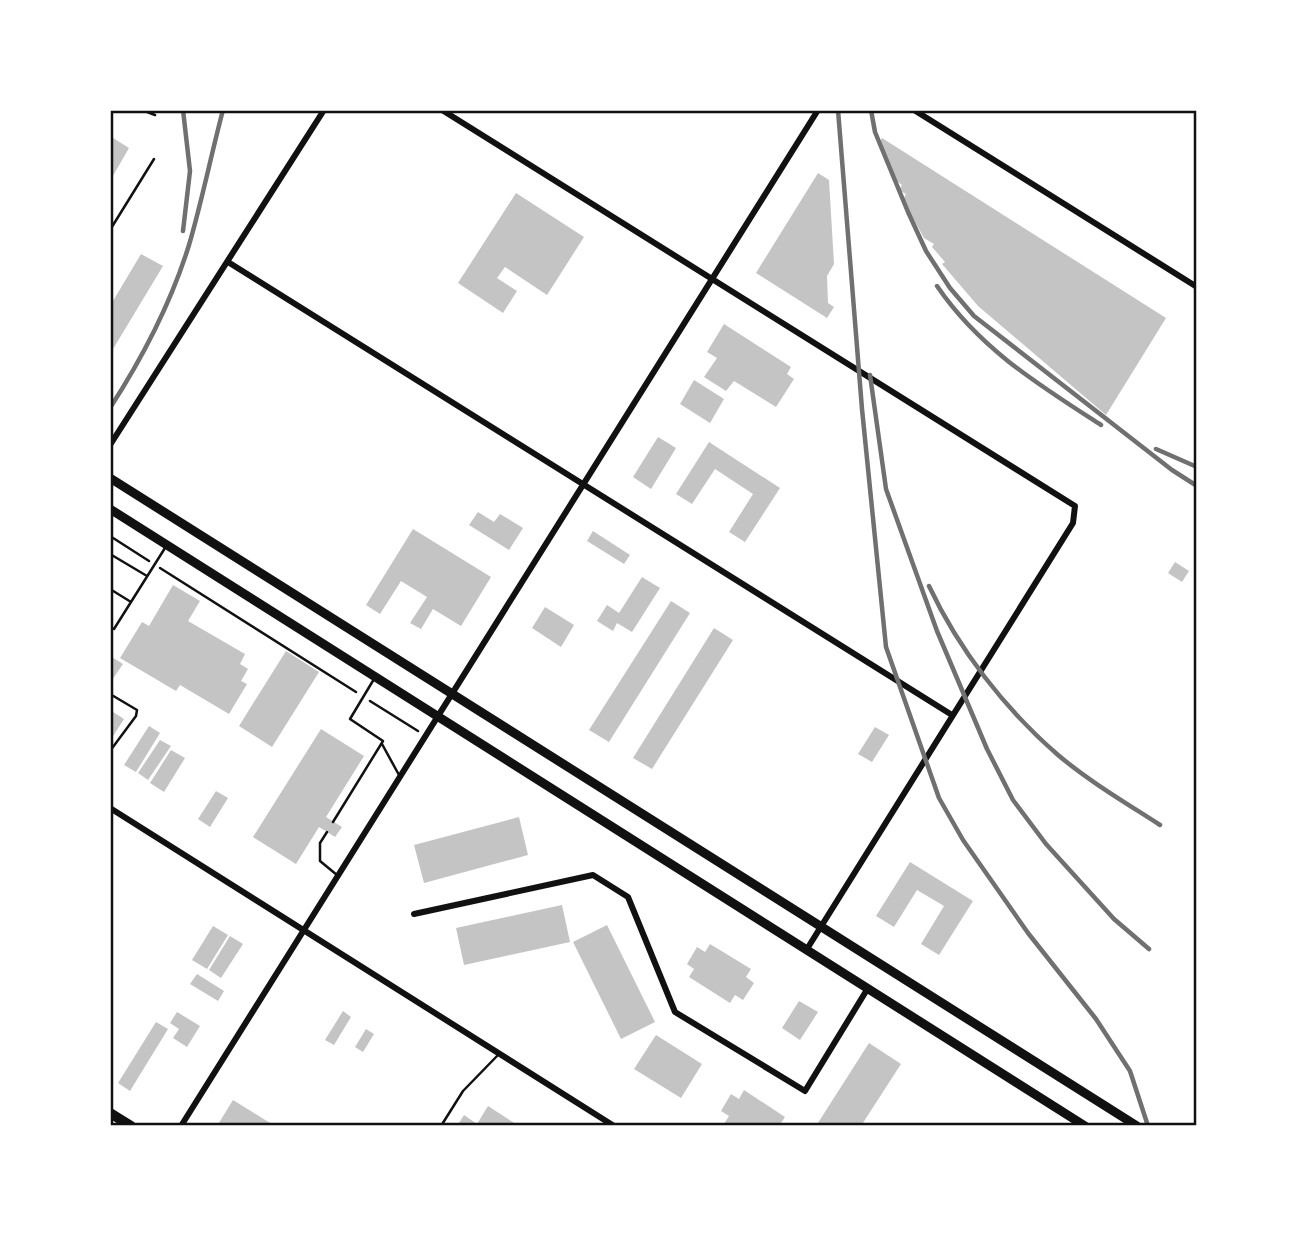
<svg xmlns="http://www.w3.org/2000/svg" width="1307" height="1236" font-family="'Source Sans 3',sans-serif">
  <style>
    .building { fill: #c4c4c4 }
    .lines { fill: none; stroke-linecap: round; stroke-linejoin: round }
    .path { stroke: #111; stroke-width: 2.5 }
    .service { stroke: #111; stroke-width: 2.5 }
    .minor { stroke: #111; stroke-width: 6 }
    .secondary { stroke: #111; stroke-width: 9 }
    .primary { stroke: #111; stroke-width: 10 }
    .rail { stroke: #707070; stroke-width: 4.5 }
    .neatline { fill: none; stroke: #111; stroke-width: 2.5 }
  </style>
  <rect width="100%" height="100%" fill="#fff"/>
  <path class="building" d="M110 136 129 148 110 181Z
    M882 138 1166 318 1106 415 978 306 942 264 945 262 932 247 934 244 924 238 903 200 906 194 899 190 902 185 894 179 880 142Z
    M818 173 829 180 834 264 827 276 828 303 834 307 827 318 756 273Z
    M516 193 584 237 547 295 505 267 497 278 517 291 503 313 458 283Z
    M141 254 163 266 110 354V306Z
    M724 324 791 367 787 374 794 379 776 407 734 381 726 391 704 377 717 358 707 352Z
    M694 380 724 399 710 423 680 404Z
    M658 437 676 448 651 489 633 477Z
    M709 442 780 488 745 542 729 532 753 494 715 469 692 504 676 494Z
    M478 512 494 522 500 514 523 528 509 550 469 525Z
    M413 529 491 577 461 626 433 609 421 629 410 623 427 597 401 581 380 614 366 605Z
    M593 531 630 555 624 564 587 541Z
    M1175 562 1189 571 1182 582 1168 573Z
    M642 577 660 588 632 632 617 623 613 631 597 621 607 605 619 613Z
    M173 585 200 601 188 621 245 654 240 664 248 669 241 681 247 684 229 714 180 685 176 691 120 658 142 622 149 626Z
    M671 601 690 613 609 742 589 730Z
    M545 607 574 625 561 647 532 628Z
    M714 628 733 640 652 769 633 758Z
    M286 651 319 672 272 747 239 726Z
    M110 656 123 664 112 680 110 679Z
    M110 710 124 719 110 741Z
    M149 726 160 733 136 772 124 765Z
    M875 727 889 735 872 762 858 754Z
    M321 729 364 756 326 817 342 827 335 837 319 827 296 864 253 837Z
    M160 740 171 746 148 780 138 773Z
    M171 750 185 758 164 792 150 783Z
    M216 791 228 798 210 827 198 819Z
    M519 817 528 855 424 883 414 845Z
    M910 862 973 901 939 955 921 944 944 906 917 890 894 927 876 916Z
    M562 905 570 942 464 965 456 928Z
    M607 925 655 1022 621 1039 573 942Z
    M213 926 228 935 207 969 192 960Z
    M230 936 243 944 221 978 209 970Z
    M710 944 751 969 746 977 754 983 743 1000 735 995 730 1003 689 977 694 969 687 964 697 947 705 952Z
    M197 974 224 991 218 1001 190 984Z
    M799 1001 818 1012 800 1040 782 1028Z
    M343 1011 351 1017 334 1045 325 1040Z
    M177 1012 200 1026 187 1047 173 1038 179 1029 170 1023Z
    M156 1022 168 1029 130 1091 118 1083Z
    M366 1029 374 1034 363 1052 355 1047Z
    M656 1035 702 1064 681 1098 634 1069Z
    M869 1043 901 1064 861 1126H816Z
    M744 1090 785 1117 779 1126 724 1124 729 1116 721 1111 731 1094 739 1099Z
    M233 1100 275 1126H217Z
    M488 1106 519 1126H457L464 1115 477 1124Z"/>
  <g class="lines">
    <path class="path" d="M110 536 149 561
      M160 568 356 692
      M370 701 418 731"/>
    <path class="service" d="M142 110 155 115
      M110 230 154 159
      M110 554 147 576
      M110 589 131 602
      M110 627 114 629 165 548
      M110 694 137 710 136 716 110 751
      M382 744 399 775
      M333 822 383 741 350 719 374 679
      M327 832 320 843V861L337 875
      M441 1126 463 1091 498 1055"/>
    <path class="minor" d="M442 110 1075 506 1073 523 807 949
      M914 110 1197 287
      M228 262 952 715
      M110 445 324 110
      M110 808 614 1126
      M414 914 593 875 628 897 675 1012 805 1091 868 988
      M181 1126 818 110"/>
    <path class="secondary" d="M110 478 1137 1126
      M110 509 1085 1126"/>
    <path class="primary" d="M110 1113 131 1126"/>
    <path class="rail" d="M838 110 862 409 886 647 939 798 963 840 1028 933 1096 1019 1130 1071 1148 1126
      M871 110 875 132 908 212 926 251 950 288 974 316 1172 470 1197 486
      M183 231 190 171 183 110
      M937 286C980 349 1039 385 1101 425
      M870 375 886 489 937 631 987 749 1013 800 1046 844 1114 919 1149 949
      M110 408C143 357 171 303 189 245 202 201 211 155 223 110
      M1156 449 1197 467
      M929 586C959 650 1005 709 1058 755 1090 782 1126 803 1160 825"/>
  </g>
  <rect width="1307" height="1236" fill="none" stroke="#ffffff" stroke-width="224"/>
  <rect x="112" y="112" width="1083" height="1012" class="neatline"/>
</svg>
